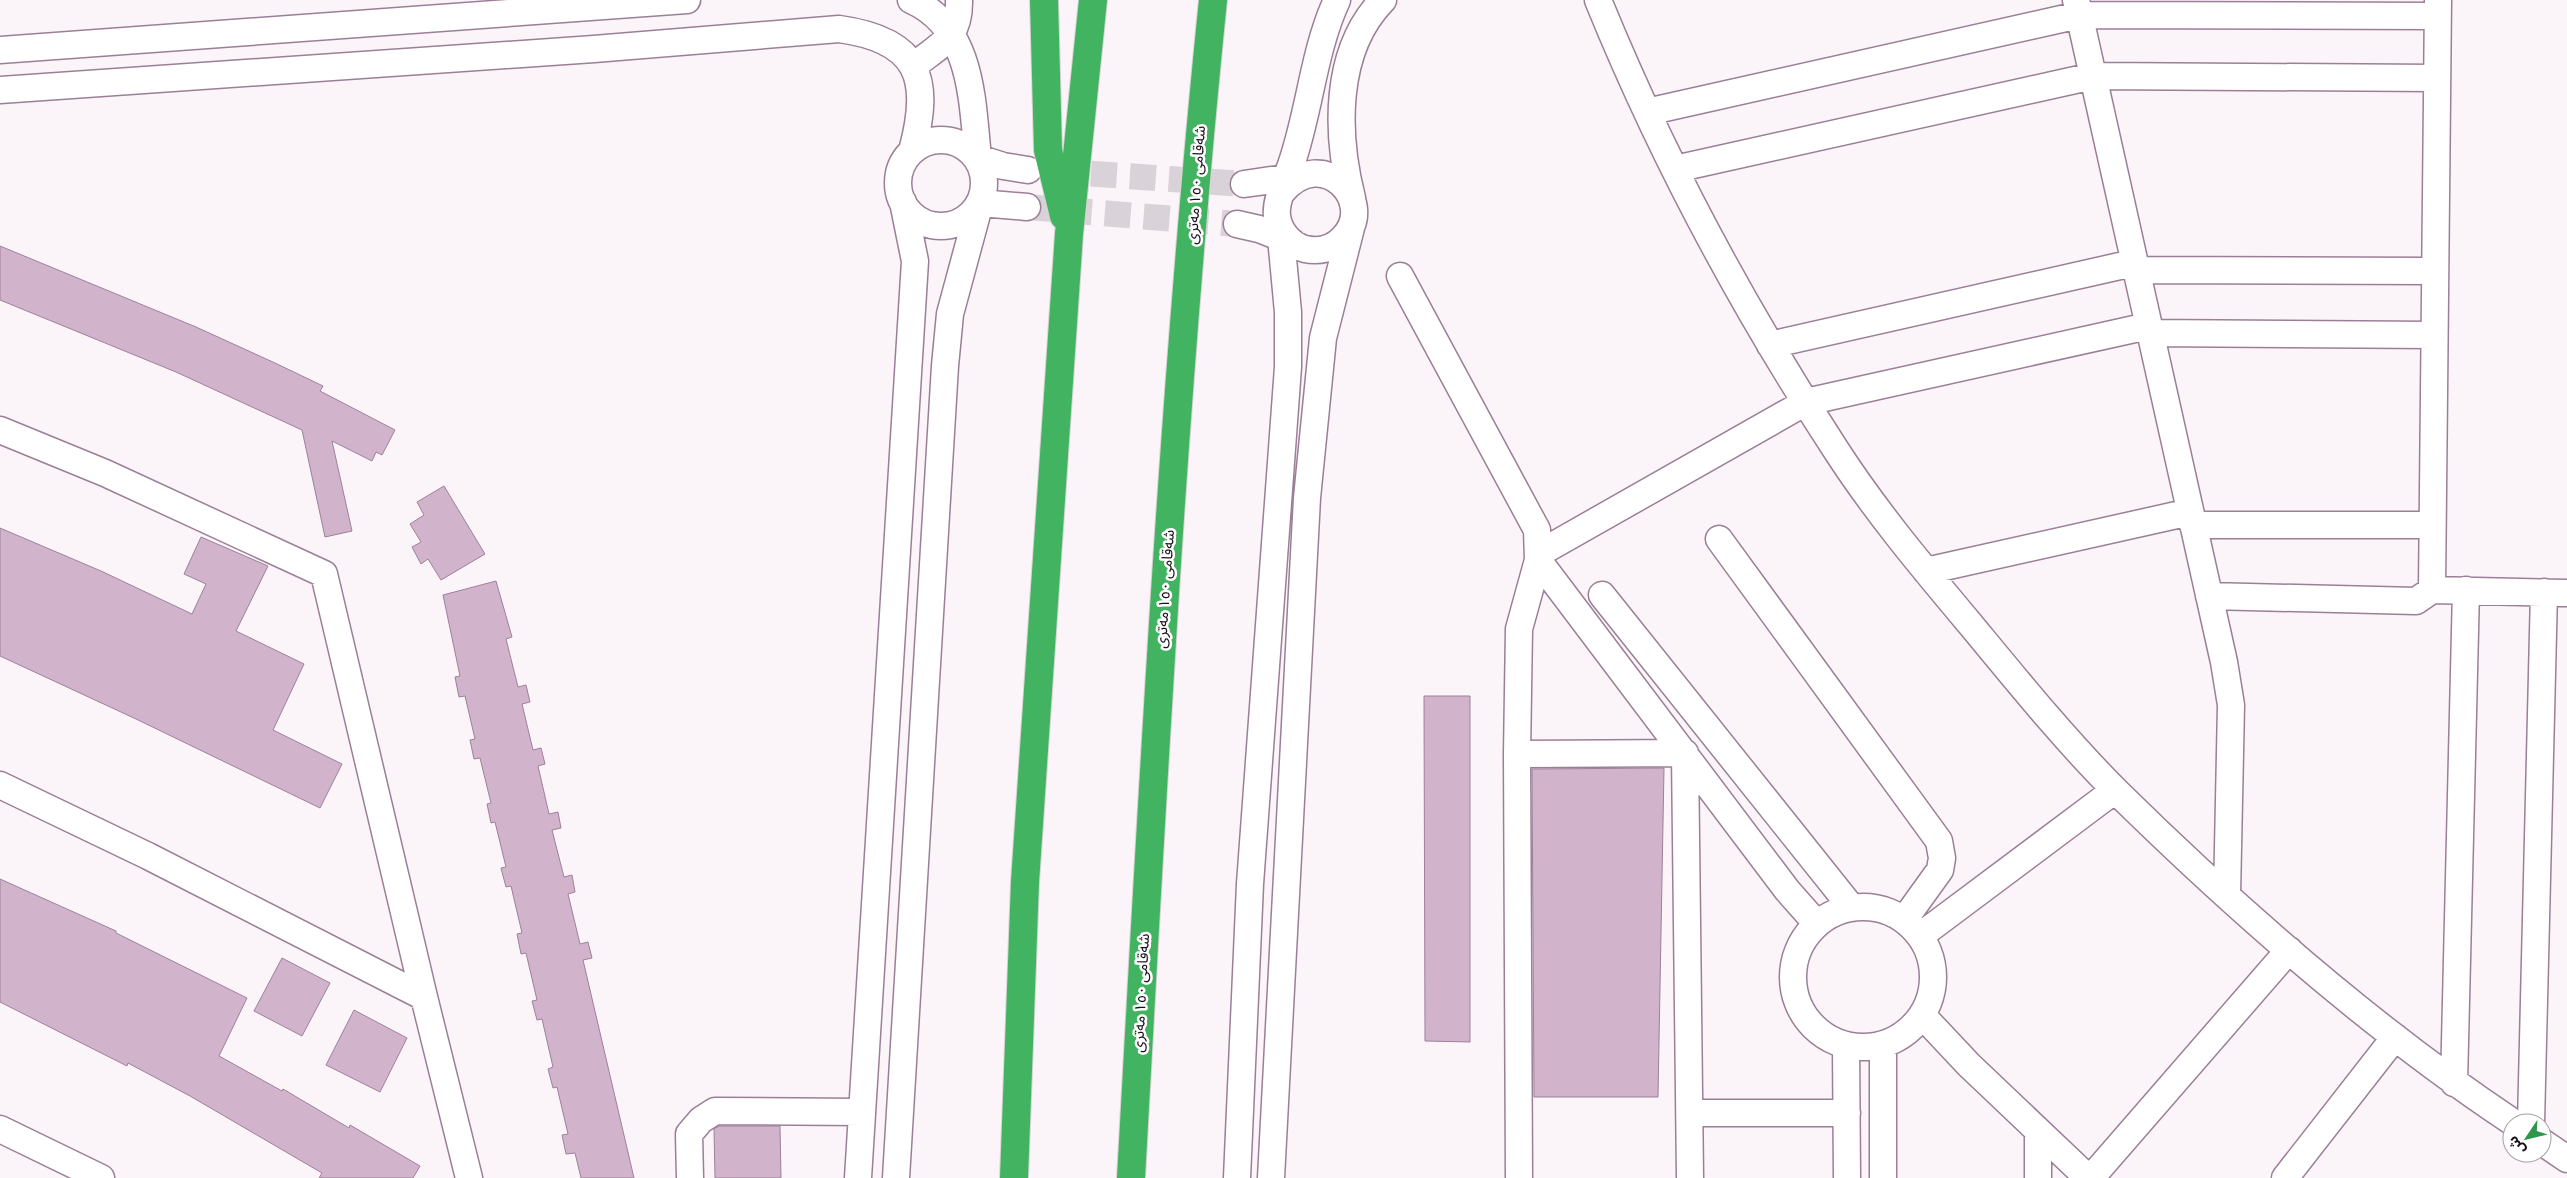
<svg xmlns="http://www.w3.org/2000/svg" width="2567" height="1178" font-family="'Public Sans','Noto Sans Arabic',sans-serif">
  <style>
    .building { fill: #d1b3cc; stroke: #9d8198 }
    .lines { fill: none; stroke-linecap: round; stroke-linejoin: round }
    .minor-tunnel { stroke: #d9d2d8; stroke-width: 26; stroke-dasharray: 26 13; stroke-linecap: butt }
    .minor-casing { stroke: #9b7f96; stroke-width: 29 }
    .highway-casing { stroke: #d6d4d5; stroke-width: 30 }
    .minor { stroke: #fff; stroke-width: 26 }
    .highway { stroke: #42b361; stroke-width: 28 }
    .labels { text-anchor: middle; stroke-width: 5; stroke-linejoin: round; paint-order: stroke }
    .street-label { font-size: 15px; fill: #1a0f18; stroke: #fff }
  </style>
  <rect width="100%" height="100%" fill="#fbf5fa"/>
  <path class="building" d="M0 246 196 327 275 363 323 386 320 391 395 430 382 455 376 452 372 461 332 441 352 531 325 537 302 430 176 372 0 300Z
    M444 486 485 554 441 580 428 559 421 564 412 547 421 542 410 524 424 515 417 502Z
    M0 528 101 571 192 614 206 584 184 574 201 537 268 566 236 631 304 664 273 730 342 764 320 808 136 719 0 656Z
    M496 581 512 637 506 639 518 687 526 685 530 702 522 704 533 750 541 748 545 764 538 766 549 814 558 812 561 828 552 830 564 877 572 875 575 892 568 894 580 944 588 942 592 958 583 960 634 1178H581L575 1153 566 1154 562 1135 568 1134 557 1087 553 1088 548 1069 553 1067 542 1019 537 1020 532 1001 537 1000 526 953 521 954 517 934 522 933 511 886 506 887 501 868 506 867 495 822 491 823 487 804 491 803 480 758 474 759 470 740 475 739 465 696 459 697 455 677 460 676 443 595Z
    M1424 696H1470V1042L1425 1041Z
    M1664 768 1658 1097H1534L1532 769Z
    M0 879 116 931V933L247 998 219 1056 282 1091 283 1089 349 1128 350 1125 420 1166 413 1178H319L322 1173 190 1096 128 1063 127 1066 0 1002Z
    M282 958 330 983 302 1036 254 1011Z
    M354 1010 407 1038 380 1092 326 1065Z
    M719 1126H780L781 1178H715L714 1129Z"/>
  <g class="lines">
    <path class="minor-tunnel" d="M1052 171 1244 184
      M1027 207 1237 224"/>
    <defs>
      <path id="minor" d="M911 0C973 27 972 101 978 158L1003 166 1028 170
        M1598 0C1662 157 1743 308 1836 450 1876 512 1924 569 1971 625 2018 682 2065 740 2117 792 2240 913 2371 1028 2514 1123
        M2076 0 2224 662 2231 705 2227 895
        M0 50 687 0
        M915 65C941 44 960 38 959 0
        M0 90 594 49 839 29C919 40 932 78 912 151
        M1647 112 2079 15 2437 16
        M898 183a43 43 0 1 1 86 0a43 43 0 1 1-86 0Z
        M1675 169 2093 76 2437 78
        M1244 184 1300 176
        M1282 192C1323 143 1378 203 1343 238 1333 249 1319 252 1305 249 1290 245 1279 231 1277 216 1275 200 1286 180 1291 165 1310 111 1313 52 1337 0
        M1352 198C1336 135 1333 51 1383 0
        M1237 224 1259 229 1292 242
        M2135 270 2434 271
        M1400 276 1537 530 1538 560 1519 629 1517 754 1519 1178
        M2149 333 2434 335
        M1770 345 2133 263
        M0 430 105 473 324 574 424 997 469 1178
        M2193 525H2432
        M1719 539 1939 841 1942 858 1940 870 1904 920
        M1538 554 1806 402 2148 326
        M1538 560 1787 890 1817 924
        M1926 571 2190 512
        M2432 590 2438 0
        M1602 595 1852 908
        M2209 596 2416 601 2432 590 2567 593
        M1517 754 1685 753 1690 1178
        M0 785 148 856 424 997
        M1793 977a70 70 0 1 1 140 0a70 70 0 1 1-140 0Z
        M1920 936 2115 790
        M1922 1015 1969 1065 2088 1178
        M1883 1045V1178
        M1846 1046 1847 1178
        M2454 1083 2466 590
        M1690 1113H1847
        M2531 1123 2544 592
        M0 1129 101 1178
        M2038 1131V1178
        M2542 1142 2567 1159
        M690 1178 689 1134 701 1120 715 1111 862 1112
        M858 1178 915 261 903 202
        M896 1178 945 366 950 314 980 203 1027 207
        M1237 1178 1250 884 1288 367V312L1280 227
        M1271 1178 1307 498 1323 338 1351 228
        M2091 1178 2289 950
        M2285 1178 2395 1037"/>
      <path id="highway" d="M1044 0 1048 150 1064 216
        M1014 1178 1025 882 1069 234 1093 0
        M1131 1178C1153 785 1173 392 1213 0"/>
    </defs>
    <use href="#minor" class="minor-casing"/>
    <use href="#highway" class="highway-casing"/>
    <use href="#minor" class="minor"/>
    <use href="#highway" class="highway"/>
  </g>
  <g class="labels">
    <g class="street-label">
      <text transform="translate(1196 185) rotate(-86)" y="5">شەقامی ١٥٠ مەتری</text>
      <text transform="translate(1165 589) rotate(-86)" y="5">شەقامی ١٥٠ مەتری</text>
      <text transform="translate(1141 993) rotate(-87)" y="5">شەقامی ١٥٠ مەتری</text>
    </g>
  </g>
  <g transform="translate(2527 1138) rotate(235)"><circle r="24" fill="#ffffff" stroke="#a39fa3"/>
  <path d="M0-4L9 19L0 12L-9 19Z" fill="#2d954c"/>
  <text y="-8" font-size="14" font-weight="bold" text-anchor="middle" fill="#1a0f18">ش</text>
  </g>
</svg>
